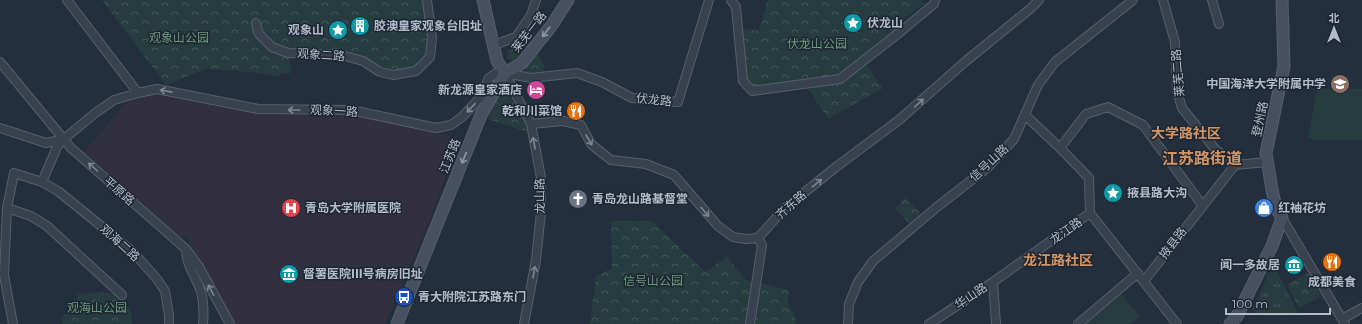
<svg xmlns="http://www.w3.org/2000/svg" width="1362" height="324" font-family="Montserrat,'Noto Sans SC',sans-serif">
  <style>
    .medical { fill: #32303f }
    .grass { fill: url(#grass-tufts) }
    .forest { fill: url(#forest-crowns) }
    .pitch { fill: #263c3f }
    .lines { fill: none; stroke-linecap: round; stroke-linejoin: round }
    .street-casing { stroke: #565f6c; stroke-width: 10 }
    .secondary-casing { stroke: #565f6c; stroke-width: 13 }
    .street { stroke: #38414e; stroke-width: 8 }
    .secondary { stroke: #465061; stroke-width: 11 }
    .oneway { stroke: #8e96a5 }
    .oneway2 { stroke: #7c8592 }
    .labels { text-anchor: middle; stroke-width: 3; stroke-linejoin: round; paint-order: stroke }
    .poi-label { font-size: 12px; font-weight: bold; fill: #b4bcc9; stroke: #1d2633; text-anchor: start }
    .street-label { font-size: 12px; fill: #b4bcc9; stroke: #1d2633 }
    .park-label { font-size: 12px; fill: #6b9a76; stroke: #1d2633 }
    .quarter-label { font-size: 14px; font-weight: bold; fill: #d59563; stroke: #1d2633 }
    .district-label { font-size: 16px; font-weight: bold; fill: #d59563; stroke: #1d2633 }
  </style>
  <defs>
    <pattern id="grass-tufts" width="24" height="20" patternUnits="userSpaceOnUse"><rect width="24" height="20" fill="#263c3f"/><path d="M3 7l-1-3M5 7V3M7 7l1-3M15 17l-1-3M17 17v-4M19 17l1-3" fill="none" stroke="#435659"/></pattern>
    <pattern id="forest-crowns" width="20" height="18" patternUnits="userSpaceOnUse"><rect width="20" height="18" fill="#263c3f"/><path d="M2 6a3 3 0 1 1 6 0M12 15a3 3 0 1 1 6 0" fill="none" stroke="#435659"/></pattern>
  </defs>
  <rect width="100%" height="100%" fill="#242f3e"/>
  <path class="medical" d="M152 93H163L213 106 261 114 299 115 359 113 460 139 421 242 385 324H235L185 235 181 237 84 152 124 105 141 95Z"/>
  <path class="grass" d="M1273 264 1298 313C1283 315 1264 320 1252 310Z"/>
  <path class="forest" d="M102 0H427L430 57 416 71 393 75 363 61 288 53 292 73H282L279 76 250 72 206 69 166 85Z
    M768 0H921L924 3 904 19 893 35 866 58 867 66 883 88 828 119 807 87 747 89 738 28 759 31Z
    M520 46 526 50 518 58 513 61 508 59 507 56 508 51 512 48Z
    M537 54 544 64 545 74 526 75 525 72 526 68Z
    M503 90 507 92 525 123 527 132 488 119 498 92Z
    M906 198 922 215 911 226 895 208Z
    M611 221H652L705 272 727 257 746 280 789 290 788 303 798 324H590L596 276 611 269 612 267Z
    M1308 273 1321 296 1299 308 1287 285Z
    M99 292 122 295 132 316V324H62L63 315 78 309 77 295Z"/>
  <path class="pitch" d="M1317 89H1362V140H1317L1308 138Z
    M1118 290 1140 316 1130 324H1078Z"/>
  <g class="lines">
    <defs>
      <path id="street" d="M67 0 138 93
        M731 0 736 7 743 81 752 91 840 79 899 33 934 4 935 0
        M1163 0 1175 42 1177 91 1182 108 1215 149 1235 165 1267 162
        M1212 0 1219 24
        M256 23 259 34 272 47 288 53 341 55 363 61 380 72 393 75 416 71 430 57 432 38 427 0
        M494 45 516 37 531 15 536 0
        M0 62 71 148 186 249 199 267 230 324
        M505 73 531 124 541 178V212L536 260 524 324
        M1025 115 1060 148 1089 178 1090 213
        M531 124 563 121 581 125 591 144 611 160 646 164 674 175 718 226 733 237 746 239 758 238 784 209 836 167 899 120 966 61 1030 9 1039 0
        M0 128 46 143 64 139
        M1060 148 1086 114 1108 107 1143 125 1203 206
        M42 182 57 147 64 139 94 114 114 100 138 93 157 89 258 109 351 110 436 128 451 125 462 117 480 98 489 78 496 73H505L531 78 577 73 602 82 632 98 678 102 709 0
        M7 208 31 216 47 226 122 295
        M1090 213 1177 324
        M1282 218 1345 324
        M186 250C186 266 197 278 201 292 204 303 204 313 203 324
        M1144 281 1235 165
        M993 282 996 324
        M1342 319 1362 308
        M13 324 4 275 7 208 14 173 42 182 58 191 133 252 157 279 165 291 169 315V324
        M750 324 762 245 758 238
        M848 324 849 304 858 282 873 261 937 207 987 168 1014 139 1038 85 1055 62 1133 0
        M929 324 993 282 1090 213
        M1078 324 1138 273"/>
      <path id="secondary" d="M483 0 497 61 505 73
        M397 324 481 115 505 73 522 63 552 25 568 0
        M1230 324 1237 316 1272 246 1282 218 1276 208 1272 190 1266 153 1284 66 1282 0"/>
    </defs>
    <use href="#street" class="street-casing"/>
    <use href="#secondary" class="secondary-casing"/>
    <use href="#street" class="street"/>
    <use href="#secondary" class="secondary"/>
  </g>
  <defs><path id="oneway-shaft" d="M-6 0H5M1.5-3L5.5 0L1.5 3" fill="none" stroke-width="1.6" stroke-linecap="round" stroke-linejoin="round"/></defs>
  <g class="oneway">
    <use href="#oneway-shaft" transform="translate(546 32) rotate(127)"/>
    <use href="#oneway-shaft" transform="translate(464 158) rotate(112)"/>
  </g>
  <g class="oneway2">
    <use href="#oneway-shaft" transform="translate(166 91) rotate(-169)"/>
    <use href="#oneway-shaft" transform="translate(919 103) rotate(-42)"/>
    <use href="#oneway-shaft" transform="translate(471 108) rotate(133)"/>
    <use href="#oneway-shaft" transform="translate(294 110) rotate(-180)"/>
    <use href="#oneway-shaft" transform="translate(589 140) rotate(59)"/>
    <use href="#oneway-shaft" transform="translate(534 143) rotate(-101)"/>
    <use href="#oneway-shaft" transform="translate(93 167) rotate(-138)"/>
    <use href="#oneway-shaft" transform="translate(817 183) rotate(-39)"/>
    <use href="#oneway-shaft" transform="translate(705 212) rotate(49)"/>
    <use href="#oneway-shaft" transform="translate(534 272) rotate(-80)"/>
    <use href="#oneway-shaft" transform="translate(211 290) rotate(-118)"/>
  </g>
  <defs>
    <symbol id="sight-disc" viewBox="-11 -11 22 22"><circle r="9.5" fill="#0f9aa8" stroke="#1d2633"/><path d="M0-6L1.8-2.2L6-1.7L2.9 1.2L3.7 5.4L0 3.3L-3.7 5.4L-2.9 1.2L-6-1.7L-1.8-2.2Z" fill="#fff"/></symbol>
    <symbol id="building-disc" viewBox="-11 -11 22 22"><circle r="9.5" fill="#0f9aa8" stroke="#1d2633"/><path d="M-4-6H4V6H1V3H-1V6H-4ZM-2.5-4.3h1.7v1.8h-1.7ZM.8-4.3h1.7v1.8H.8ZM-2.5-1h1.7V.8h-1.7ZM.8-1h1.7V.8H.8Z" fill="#fff"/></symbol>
    <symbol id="school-disc" viewBox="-11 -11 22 22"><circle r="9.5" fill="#8d6e63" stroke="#1d2633"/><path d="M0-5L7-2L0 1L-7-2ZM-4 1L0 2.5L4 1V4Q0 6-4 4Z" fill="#fff"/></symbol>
    <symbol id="hotel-disc" viewBox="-11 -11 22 22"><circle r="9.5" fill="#d1479c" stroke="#1d2633"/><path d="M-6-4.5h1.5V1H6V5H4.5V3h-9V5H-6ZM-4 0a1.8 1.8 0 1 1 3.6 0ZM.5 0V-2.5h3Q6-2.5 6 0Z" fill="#fff"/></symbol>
    <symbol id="restaurant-disc" viewBox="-11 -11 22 22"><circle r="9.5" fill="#e8710a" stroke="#1d2633"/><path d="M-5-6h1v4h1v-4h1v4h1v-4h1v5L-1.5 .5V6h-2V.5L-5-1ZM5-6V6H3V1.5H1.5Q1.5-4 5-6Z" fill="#fff"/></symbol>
    <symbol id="church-disc" viewBox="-11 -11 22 22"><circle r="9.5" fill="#6b7280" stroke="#1d2633"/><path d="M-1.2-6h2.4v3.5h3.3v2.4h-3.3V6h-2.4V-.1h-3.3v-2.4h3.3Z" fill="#fff"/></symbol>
    <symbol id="hospital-disc" viewBox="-11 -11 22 22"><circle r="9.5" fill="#e0444e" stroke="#1d2633"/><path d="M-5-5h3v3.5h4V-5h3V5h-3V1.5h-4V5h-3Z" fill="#fff"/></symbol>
    <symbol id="shop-disc" viewBox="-11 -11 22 22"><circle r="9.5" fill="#3f7fe0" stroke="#1d2633"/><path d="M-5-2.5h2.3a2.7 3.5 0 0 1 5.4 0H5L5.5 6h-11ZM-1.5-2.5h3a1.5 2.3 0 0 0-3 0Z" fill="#fff"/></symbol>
    <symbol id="museum-disc" viewBox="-11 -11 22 22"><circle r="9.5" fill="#0f9aa8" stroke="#1d2633"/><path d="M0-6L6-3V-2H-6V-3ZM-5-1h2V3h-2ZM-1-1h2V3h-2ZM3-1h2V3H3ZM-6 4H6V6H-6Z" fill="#fff"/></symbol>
    <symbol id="bus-disc" viewBox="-11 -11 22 22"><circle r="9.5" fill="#1a4fb4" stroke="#1d2633"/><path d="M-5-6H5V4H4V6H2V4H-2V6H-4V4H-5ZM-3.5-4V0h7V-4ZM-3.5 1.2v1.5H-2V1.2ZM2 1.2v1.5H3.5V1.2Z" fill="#fff"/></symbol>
  </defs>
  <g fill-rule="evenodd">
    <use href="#sight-disc" x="842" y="12" width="22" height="22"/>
    <use href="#building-disc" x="349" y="15" width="22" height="22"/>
    <use href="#sight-disc" x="327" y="19" width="22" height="22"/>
    <use href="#school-disc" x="1329" y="73" width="22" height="22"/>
    <use href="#hotel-disc" x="525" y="79" width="22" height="22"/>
    <use href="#restaurant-disc" x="565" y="100" width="22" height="22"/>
    <use href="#sight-disc" x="1102" y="182" width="22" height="22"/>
    <use href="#church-disc" x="567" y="188" width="22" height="22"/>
    <use href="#hospital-disc" x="280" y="197" width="22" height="22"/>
    <use href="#shop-disc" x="1253" y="197" width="22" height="22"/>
    <use href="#restaurant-disc" x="1321" y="251" width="22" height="22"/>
    <use href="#museum-disc" x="1283" y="254" width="22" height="22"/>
    <use href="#museum-disc" x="278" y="263" width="22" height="22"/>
    <use href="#bus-disc" x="393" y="286" width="22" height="22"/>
  </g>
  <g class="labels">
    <g class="poi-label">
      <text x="867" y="27">伏龙山</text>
      <text x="374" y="30">胶澳皇家观象台旧址</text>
      <text x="324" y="34" text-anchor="end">观象山</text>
      <text x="1326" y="88" text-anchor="end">中国海洋大学附属中学</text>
      <text x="522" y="94" text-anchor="end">新龙源皇家酒店</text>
      <text x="562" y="115" text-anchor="end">乾和川菜馆</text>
      <text x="1127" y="197">掖县路大沟</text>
      <text x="592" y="203">青岛龙山路基督堂</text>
      <text x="305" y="212">青岛大学附属医院</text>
      <text x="1278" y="212">红袖花坊</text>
      <text x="1280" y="269" text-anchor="end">闻一多故居</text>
      <text x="303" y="278">督署医院III号病房旧址</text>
      <text x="1332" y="286" text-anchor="middle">成都美食</text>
      <text x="418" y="301">青大附院江苏路东门</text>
    </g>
    <g class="street-label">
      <text transform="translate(529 32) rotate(-52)" y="4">莱芜一路</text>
      <text transform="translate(321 55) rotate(4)" y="4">观象二路</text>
      <text transform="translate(1178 73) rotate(-95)" y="4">莱芜二路</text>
      <text transform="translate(654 100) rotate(6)" y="4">伏龙路</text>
      <text transform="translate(334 111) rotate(3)" y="4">观象一路</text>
      <text transform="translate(1260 119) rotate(-78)" y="4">登州路</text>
      <text transform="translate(450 156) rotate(-68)" y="4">江苏路</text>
      <text transform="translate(989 163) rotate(-43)" y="4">信号山路</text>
      <text transform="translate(119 191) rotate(41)" y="4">平原路</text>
      <text transform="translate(540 196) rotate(-91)" y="4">龙山路</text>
      <text transform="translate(791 205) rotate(-42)" y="4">齐东路</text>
      <text transform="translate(1066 231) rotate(-35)" y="4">龙江路</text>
      <text transform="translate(120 243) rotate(42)" y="4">观海二路</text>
      <text transform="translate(1173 243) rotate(-52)" y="4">掖县路</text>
      <text transform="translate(971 296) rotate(-34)" y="4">华山路</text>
    </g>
    <g class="park-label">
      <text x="179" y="42">观象山公园</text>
      <text x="817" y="48">伏龙山公园</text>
      <text x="653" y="285">信号山公园</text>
      <text x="97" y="312">观海山公园</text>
    </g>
    <g class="quarter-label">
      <text x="1186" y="138">大学路社区</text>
      <text x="1058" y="265">龙江路社区</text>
    </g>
    <g class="district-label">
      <text x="1202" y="164">江苏路街道</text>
    </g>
  </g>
  <g transform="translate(1334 28)" stroke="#1d2633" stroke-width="3" paint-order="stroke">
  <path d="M0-3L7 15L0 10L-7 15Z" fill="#b4bcc9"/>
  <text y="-6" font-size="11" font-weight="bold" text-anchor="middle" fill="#b4bcc9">北</text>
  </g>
  <path d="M1226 308v6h104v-6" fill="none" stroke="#b4bcc9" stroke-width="2"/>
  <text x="1232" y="308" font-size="12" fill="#b4bcc9" stroke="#1d2633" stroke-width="3" paint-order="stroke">100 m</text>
</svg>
